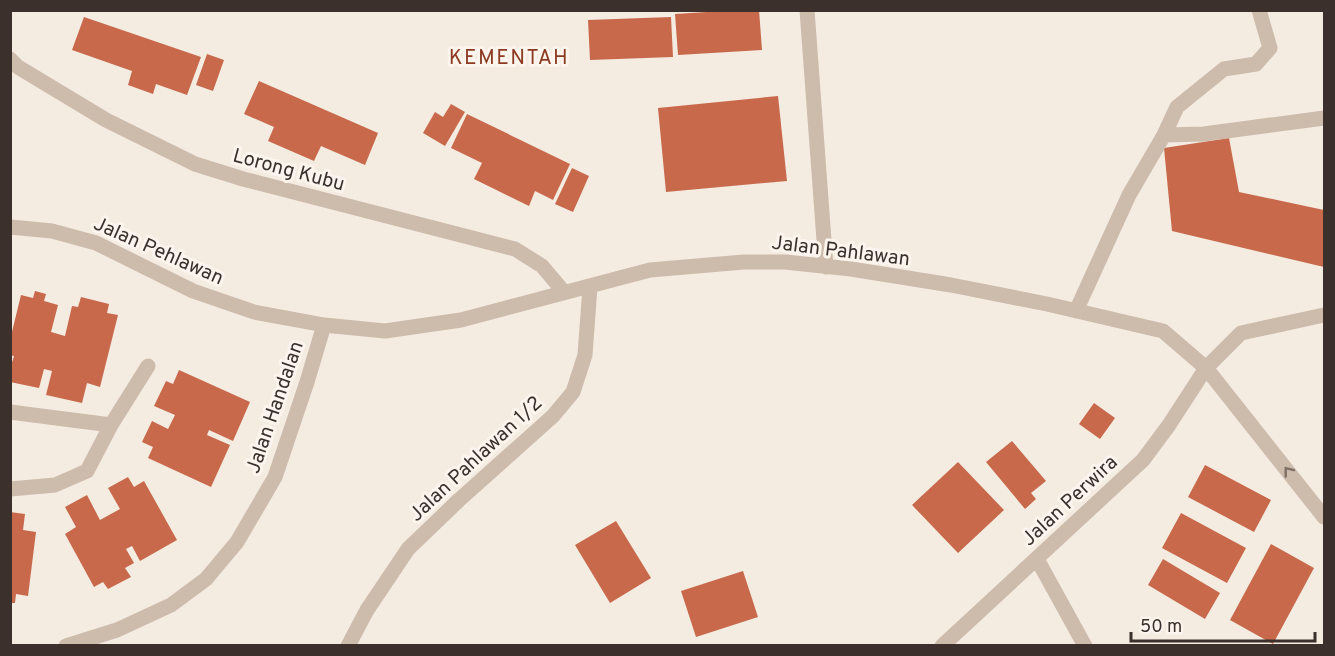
<svg xmlns="http://www.w3.org/2000/svg" width="1335" height="656" font-family="Overpass,sans-serif">
  <style>
    .building { fill: #c8694b }
    .lines { fill: none; stroke-linecap: round; stroke-linejoin: round }
    .minor { stroke: #cdbbac; stroke-width: 15 }
    .oneway { stroke: #7d6f65 }
    .labels { text-anchor: middle; stroke-width: 6; stroke-linejoin: round; paint-order: stroke }
    .street-label { font-size: 20px; fill: #3b302b; stroke: #fbf5ee }
    .neighbourhood-label { font-size: 21px; letter-spacing: 1.5px; fill: #8c3b22; stroke: #fbf5ee }
  </style>
  <rect width="100%" height="100%" fill="#f4ebe1"/>
  <path class="building" d="M738 10H759L762 50 678 55 675 14Z
    M84 17 201 57 187 95 156 84 153 94 128 85 132 71 72 50Z
    M671 17 673 57 590 60 588 20Z
    M207 54 224 60 213 91 196 85Z
    M259 81 378 133 365 165 321 146 314 161 268 141 274 127 244 114Z
    M778 96 787 181 666 192 658 108Z
    M451 104 465 112 445 146 423 133 435 112 443 117Z
    M467 114 570 164 553 200 535 191 529 206 474 179 482 163 451 148Z
    M1229 138 1239 192 1324 210V267L1172 231 1164 148Z
    M572 168 589 176 573 212 555 204Z
    M35 291 46 294 44 301 58 305 51 332 65 336 72 306 78 307 81 297 109 304 107 313 118 315 100 387 87 383 82 403 46 395 52 371 44 369 39 388 10 382V369L14 356 10 355V340L21 295 33 298Z
    M179 370 250 402 233 441 209 430 207 435 230 445 211 487 148 458 153 447 142 442 152 421 168 429 175 415 154 406 166 381 173 384Z
    M1094 403 1115 418 1100 439 1079 424Z
    M1012 441 1046 481 1031 493 1036 499 1025 509 986 462Z
    M958 462 1004 510 958 553 912 505Z
    M1205 465 1271 500 1254 532 1188 497Z
    M128 477 134 487 144 481 177 540 140 561 132 546 126 549 134 563 125 568 131 577 108 589 103 582 94 587 65 534 76 527 65 507 87 495 100 520 120 509 108 488Z
    M10 512 25 514 23 530 36 532 28 596 16 594 15 603H10Z
    M1181 513 1246 548 1227 583 1162 548Z
    M616 521 651 578 610 603 575 545Z
    M1271 544 1314 568 1273 644 1230 620Z
    M1163 559 1220 593 1205 619 1148 585Z
    M743 571 758 617 696 637 681 591Z"/>
  <g class="lines">
    <path class="minor" d="M807 10 826 267
      M10 59 18 67 106 120 195 164 243 179 515 249 542 266 564 292
      M1164 135 1177 107 1224 69 1256 64 1270 48 1259 10
      M10 227 52 231 96 243 193 291 254 312 324 325 385 331 461 320 650 270 744 262H785L851 269 951 285 1047 304 1163 331 1206 368 1241 333 1324 315
      M1076 311 1129 195 1164 135 1204 134 1324 118
      M10 412 111 425 148 366
      M10 489 55 485 87 471 111 425
      M1037 559 1085 646
      M66 646 117 630 171 605 206 579 237 542 275 477 307 382 324 325
      M348 646 367 610 408 549 459 500 553 416 573 392 585 355 590 287
      M942 646 1143 460 1169 425 1206 368 1324 517"/>
  </g>
  <defs><path id="oneway-chevron" d="M-2-3.5L2.5 0L-2 3.5" fill="none" stroke-width="1.6" stroke-linecap="round" stroke-linejoin="round" transform="scale(1.5)"/></defs>
  <use class="oneway" href="#oneway-chevron" transform="translate(1288 471) rotate(-128)"/>
  <g class="labels">
    <g class="street-label">
      <text transform="translate(289 169) rotate(15)" y="7">Lorong Kubu</text>
      <text transform="translate(159 250) rotate(24)" y="7">Jalan Pehlawan</text>
      <text transform="translate(841 250) rotate(7)" y="7">Jalan Pahlawan</text>
      <text transform="translate(274 407) rotate(-71)" y="7">Jalan Handalan</text>
      <text transform="translate(475 458) rotate(-43)" y="7">Jalan Pahlawan 1/2</text>
      <text transform="translate(1069 500) rotate(-43)" y="7">Jalan Perwira</text>
    </g>
    <g class="neighbourhood-label">
      <text x="509" y="64">KEMENTAH</text>
    </g>
  </g>
  <rect width="1335" height="656" fill="none" stroke="#3b302b" stroke-width="24"/>
  <path d="M1131 632v9h184v-9" fill="none" stroke="#3b302b" stroke-width="3"/>
  <text x="1140" y="632" font-size="18" fill="#3b302b" stroke="#fbf5ee" stroke-width="4.5" paint-order="stroke">50 m</text>
</svg>
